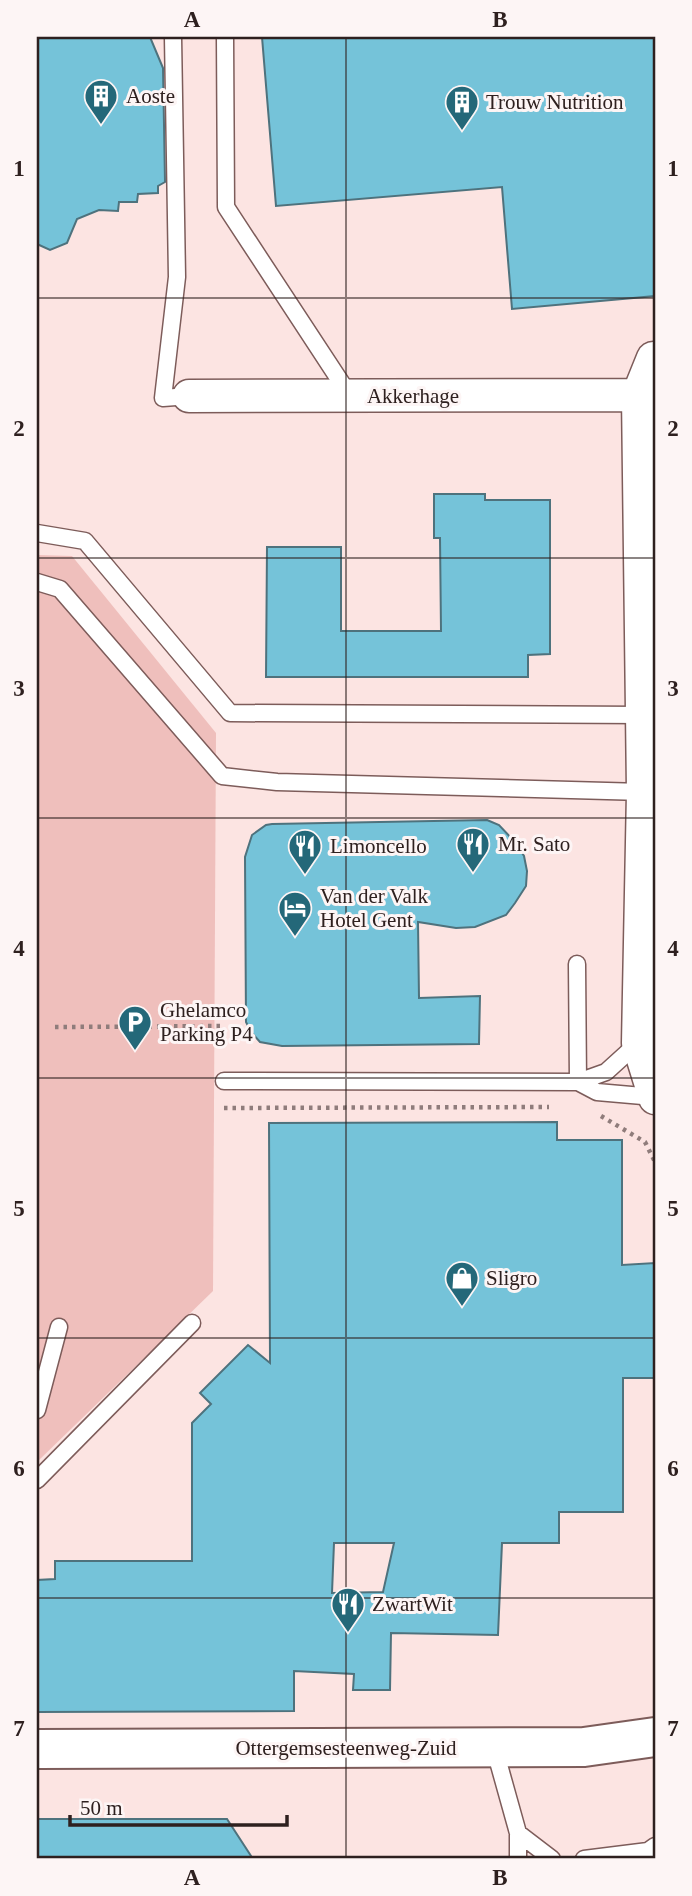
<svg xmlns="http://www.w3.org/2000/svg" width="692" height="1896" font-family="Georgia,serif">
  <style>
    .green { fill: #efbfbc }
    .building { fill: #75c3d9; stroke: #4e727d; stroke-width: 2; fill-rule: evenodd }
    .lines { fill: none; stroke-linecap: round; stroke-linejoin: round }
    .lane-casing { stroke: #7d5c5a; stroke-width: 19 }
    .street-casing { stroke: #7d5c5a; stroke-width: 35 }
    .secondary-casing { stroke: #7d5c5a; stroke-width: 42 }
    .path { stroke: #8f7c7b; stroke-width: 4.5; stroke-dasharray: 3.5 5; stroke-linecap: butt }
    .lane { stroke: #fff; stroke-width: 16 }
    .street { stroke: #fff; stroke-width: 32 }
    .secondary { stroke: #fff; stroke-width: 38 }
    .grid { fill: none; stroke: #2e201f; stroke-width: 2; stroke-opacity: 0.55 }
    .labels { text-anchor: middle; stroke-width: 6; stroke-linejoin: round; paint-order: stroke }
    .poi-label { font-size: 21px; fill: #2e201f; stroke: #fdf5f5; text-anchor: start }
    .street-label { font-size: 21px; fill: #2e201f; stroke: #fdf5f5 }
    .neatline { fill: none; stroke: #2e201f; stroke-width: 2.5 }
    .grid-label { font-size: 23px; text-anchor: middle; font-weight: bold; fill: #2e201f }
  </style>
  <rect width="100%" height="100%" fill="#fce4e2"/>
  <path class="green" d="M37 555 72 556 216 733 213 1291 37 1462Z"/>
  <path class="building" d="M37 37H150L163 68 165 182 158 186V193L138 194 137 202H119L118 211 99 210 77 219 67 243 50 250 37 244Z
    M262 37H655V296L512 309 502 187 276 206Z
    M434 494H485V500H550V654L528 655V677H266L267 547H341V631H441L440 538H434Z
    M487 820 499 825 514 841 524 856 527 871 526 886 515 903 506 915 475 927 456 928 418 922 419 998 480 996 479 1044 282 1046 260 1042 251 1032 246 1022 245 857 252 835 266 825 272 824Z
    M557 1122V1140H622V1265L655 1263V1378H623V1512H559V1543H502L498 1635 391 1633 390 1690H353L354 1674 294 1671V1711L37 1712V1580L55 1579V1561H192V1423L211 1404 200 1393 248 1345 270 1363 269 1123ZM334 1543H394L383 1592 332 1593Z
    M37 1819H227L253 1859H37Z"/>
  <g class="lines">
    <defs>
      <path id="lane" d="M173 37 177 277 163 398 189 396
        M225 37 226 207 350 396
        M37 533 85 541 230 713 643 715
        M37 582 60 589 222 776 277 782 643 792
        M577 964 578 1082
        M224 1081 578 1082 606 1072 638 1043
        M578 1082 597 1092 654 1097
        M37 1410 59 1327
        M37 1480 192 1323
        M494 1747 518 1833 552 1859
        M518 1833V1859
        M584 1859 648 1851 655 1846"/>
      <path id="street" d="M655 358H653L638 395 643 792 638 1043 655 1098
        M189 396 638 395"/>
      <path id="secondary" d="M37 1749 584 1747 655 1737"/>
    </defs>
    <use href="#lane" class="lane-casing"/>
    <use href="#street" class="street-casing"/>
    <use href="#secondary" class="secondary-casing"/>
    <path class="path" d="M55 1027 224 1026
      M224 1108 549 1107
      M601 1116 645 1142 655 1162"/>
    <use href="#lane" class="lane"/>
    <use href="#street" class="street"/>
    <use href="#secondary" class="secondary"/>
  </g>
  <path class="grid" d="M346 37V1859M37 298H655M37 558H655M37 818H655M37 1078H655M37 1338H655M37 1598H655"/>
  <defs>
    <symbol id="building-pin" viewBox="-11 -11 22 30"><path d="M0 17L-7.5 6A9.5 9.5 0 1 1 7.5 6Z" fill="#246879" stroke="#fdf5f5"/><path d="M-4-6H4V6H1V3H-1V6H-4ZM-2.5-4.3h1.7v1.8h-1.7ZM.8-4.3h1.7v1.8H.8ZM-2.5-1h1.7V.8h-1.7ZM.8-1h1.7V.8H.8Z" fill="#fff"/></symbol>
    <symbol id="restaurant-pin" viewBox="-11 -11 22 30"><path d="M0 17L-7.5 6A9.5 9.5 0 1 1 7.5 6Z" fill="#246879" stroke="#fdf5f5"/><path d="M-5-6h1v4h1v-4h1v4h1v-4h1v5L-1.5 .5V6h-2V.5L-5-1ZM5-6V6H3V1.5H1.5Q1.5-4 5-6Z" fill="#fff"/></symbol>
    <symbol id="hotel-pin" viewBox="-11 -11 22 30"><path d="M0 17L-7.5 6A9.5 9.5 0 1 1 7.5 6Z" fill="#246879" stroke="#fdf5f5"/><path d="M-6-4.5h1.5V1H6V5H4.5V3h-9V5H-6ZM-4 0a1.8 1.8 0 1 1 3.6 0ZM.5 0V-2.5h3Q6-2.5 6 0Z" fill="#fff"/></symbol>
    <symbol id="parking-pin" viewBox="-11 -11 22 30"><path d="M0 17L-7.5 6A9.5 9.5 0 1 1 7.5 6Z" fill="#246879" stroke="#fdf5f5"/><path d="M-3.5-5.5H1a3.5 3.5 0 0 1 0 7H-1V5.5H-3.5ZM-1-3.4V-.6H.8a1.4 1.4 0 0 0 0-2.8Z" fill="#fff"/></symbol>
    <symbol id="shop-pin" viewBox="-11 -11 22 30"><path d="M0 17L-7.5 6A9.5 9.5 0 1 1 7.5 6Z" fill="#246879" stroke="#fdf5f5"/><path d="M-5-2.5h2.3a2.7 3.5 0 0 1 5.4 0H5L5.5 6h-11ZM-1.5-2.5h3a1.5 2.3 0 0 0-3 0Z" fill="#fff"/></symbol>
  </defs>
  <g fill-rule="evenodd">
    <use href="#building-pin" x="82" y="77" width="38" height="52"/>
    <use href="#building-pin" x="443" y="83" width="38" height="52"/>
    <use href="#restaurant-pin" x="454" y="825" width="38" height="52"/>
    <use href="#restaurant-pin" x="286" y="827" width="38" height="52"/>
    <use href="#hotel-pin" x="276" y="889" width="38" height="52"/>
    <use href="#parking-pin" x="116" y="1003" width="38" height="52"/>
    <use href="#shop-pin" x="443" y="1259" width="38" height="52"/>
    <use href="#restaurant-pin" x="329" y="1585" width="38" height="52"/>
  </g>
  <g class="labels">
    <g class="poi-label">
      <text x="126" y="103">Aoste</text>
      <text x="486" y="109">Trouw Nutrition</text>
      <text x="498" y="851">Mr. Sato</text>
      <text x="330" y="853">Limoncello</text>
      <text x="320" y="903">Van der Valk<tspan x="320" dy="24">Hotel Gent</tspan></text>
      <text x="160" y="1017">Ghelamco<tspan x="160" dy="24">Parking P4</tspan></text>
      <text x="486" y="1285">Sligro</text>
      <text x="372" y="1611">ZwartWit</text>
    </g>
    <g class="street-label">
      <text x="413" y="403">Akkerhage</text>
      <text x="346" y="1755">Ottergemsesteenweg-Zuid</text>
    </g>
  </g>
  <rect width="692" height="1896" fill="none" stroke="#fdf5f5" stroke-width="77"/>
  <path d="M70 1815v10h217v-10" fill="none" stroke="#2e201f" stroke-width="3.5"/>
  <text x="80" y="1815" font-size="21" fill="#2e201f" stroke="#fdf5f5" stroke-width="5" paint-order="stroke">50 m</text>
  <rect x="38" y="38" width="616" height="1819" class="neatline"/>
  <g class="grid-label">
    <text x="192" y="27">A</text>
    <text x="500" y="27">B</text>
    <text x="19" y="176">1</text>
    <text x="673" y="176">1</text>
    <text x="19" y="436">2</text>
    <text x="673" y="436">2</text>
    <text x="19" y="696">3</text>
    <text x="673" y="696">3</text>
    <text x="19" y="956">4</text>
    <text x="673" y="956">4</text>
    <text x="19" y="1216">5</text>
    <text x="673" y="1216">5</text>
    <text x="19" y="1476">6</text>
    <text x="673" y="1476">6</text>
    <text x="19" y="1736">7</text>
    <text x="673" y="1736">7</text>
    <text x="192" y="1885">A</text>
    <text x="500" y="1885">B</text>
  </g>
</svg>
